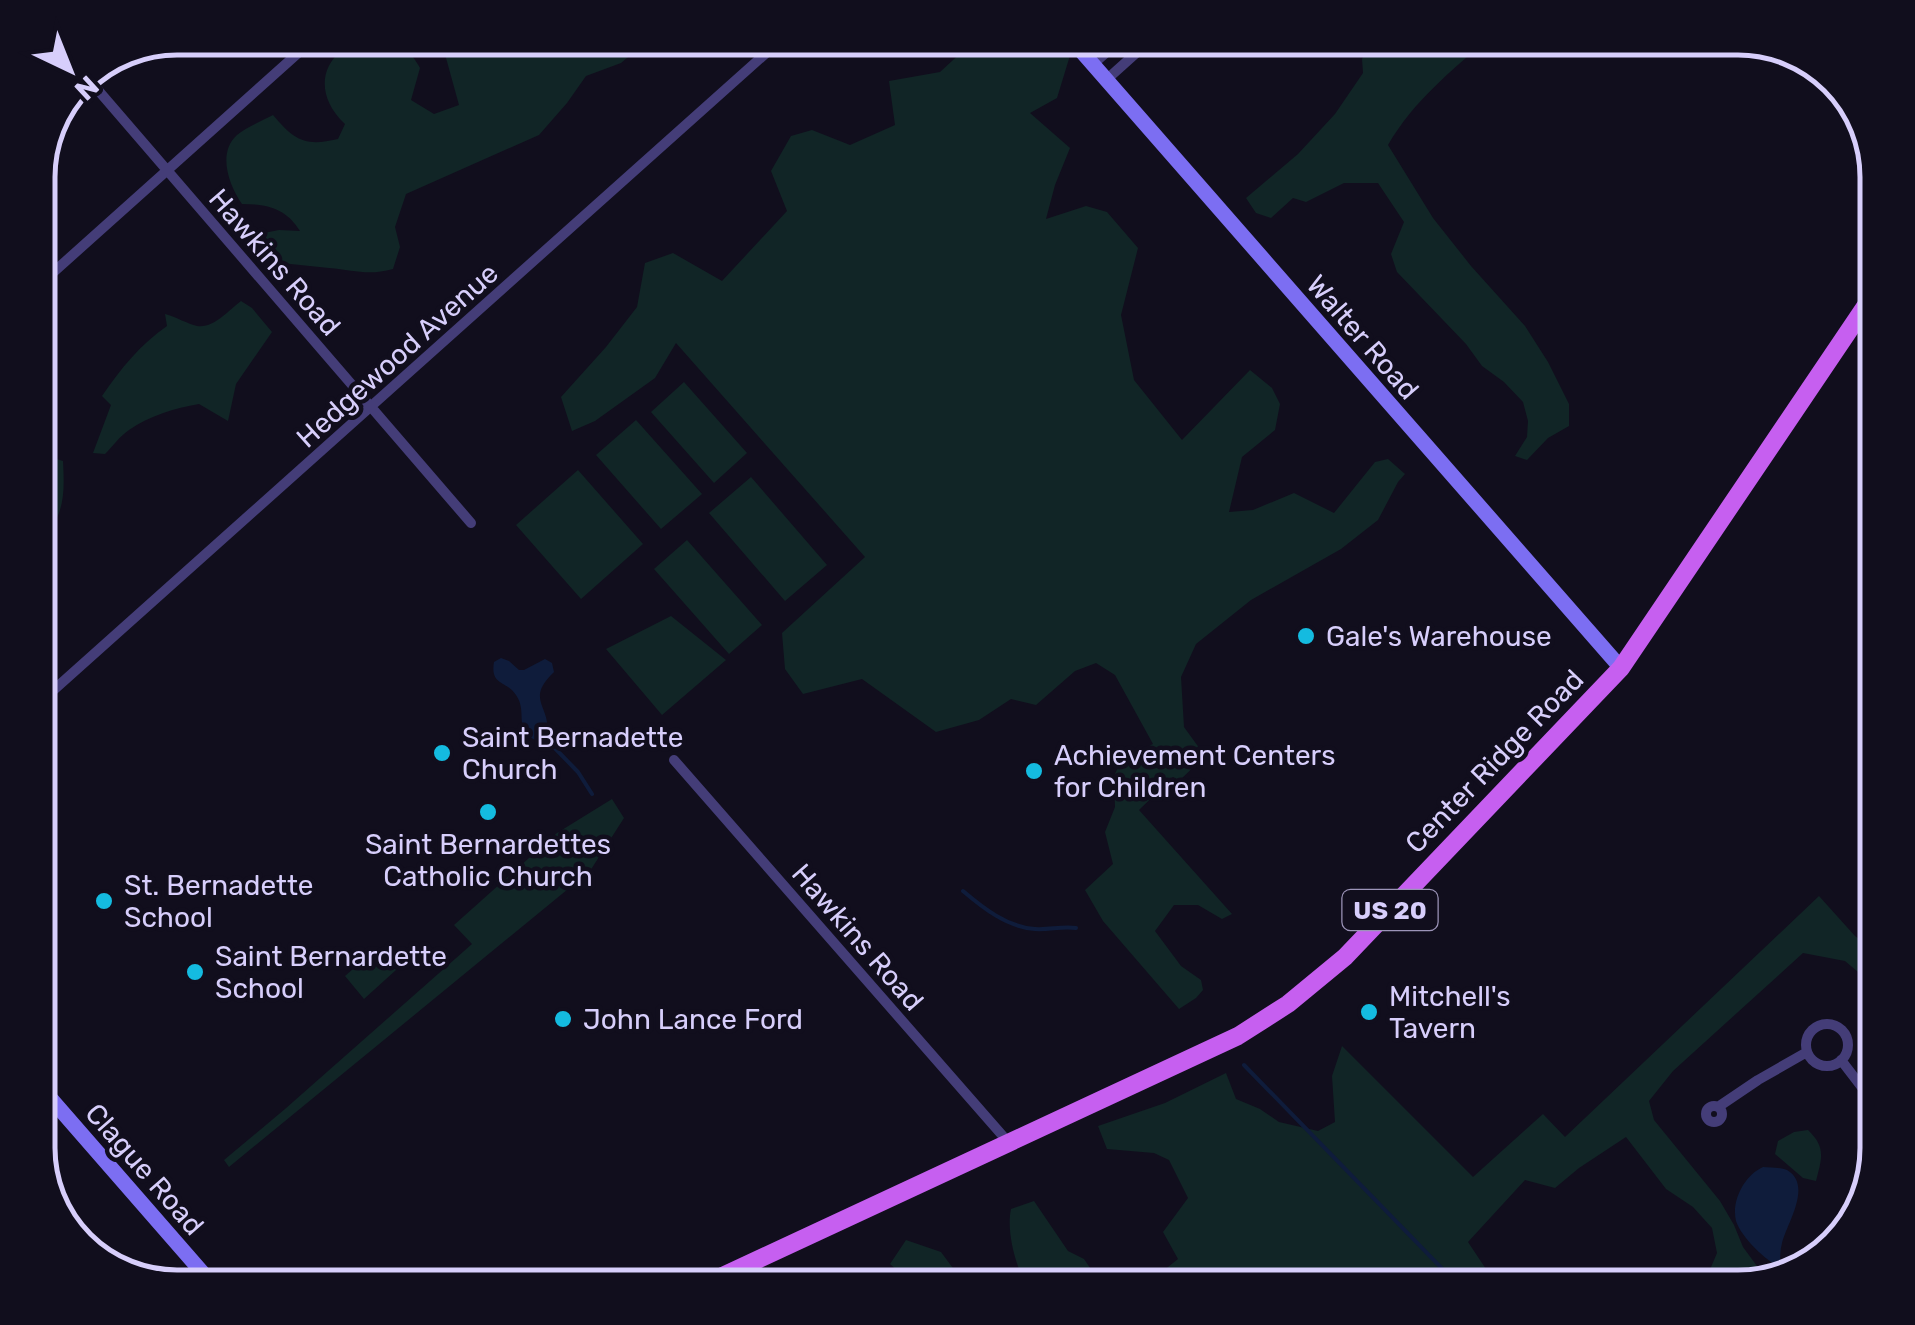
<svg xmlns="http://www.w3.org/2000/svg" width="1915" height="1325" font-family="Rubik,sans-serif">
  <style>
    .green { fill: #112526 }
    .water { fill: #0f1c3b }
    .lines { fill: none; stroke-linecap: round; stroke-linejoin: round }
    .stream { stroke: #0f1c3b; stroke-width: 4 }
    .street { stroke: #443d78; stroke-width: 10 }
    .secondary { stroke: #7c6ef2; stroke-width: 15 }
    .primary { stroke: #c65ff0; stroke-width: 18 }
    .poi-dot { fill: #14bbe0; stroke: #110e1d; stroke-width: 4 }
    .labels { text-anchor: middle; stroke-width: 9; stroke-linejoin: round; paint-order: stroke }
    .shield { fill: #110e1d; stroke: #9c94b8; stroke-width: 2.5 }
    .shield-label { font-size: 25px; font-weight: bold; fill: #d7cefb }
    .street-label { font-size: 28px; fill: #d7cefb; stroke: #110e1d }
    .poi-label { font-size: 28px; fill: #d7cefb; stroke: #110e1d; text-anchor: start }
    .rim { fill: none; stroke: #d7cefb; stroke-width: 5 }
  </style>
  <rect width="100%" height="100%" fill="#110e1d"/>
  <path class="green" d="M458 38H646V42L621 63 586 76 567 103 539 135 406 194 395 227 400 247 393 269C368 276 354 270 329 268 313 266 297 265 281 263L271 250 264 233 279 230 300 231C286 208 267 204 242 204 229 185 217 153 237 135 246 127 262 121 273 115 294 140 305 147 338 139L345 124C292 74 354 17 405 49 411 53 416 61 420 68L411 100 434 114 459 105 443 47Z
    M977 38H1063L1072 49 1057 98 1030 113 1070 148 1055 185 1046 219 1086 206 1107 212 1138 248 1121 315 1134 380 1182 440 1250 370 1272 388 1280 404 1275 430 1242 457 1229 512 1253 510 1294 493 1334 513 1375 462 1388 459 1405 474 1398 482 1378 520 1341 549 1251 600 1196 644 1181 677 1184 727 1205 756 1179 781 1173 777 1139 810 1232 914 1222 919 1198 905H1174L1155 931 1181 966 1201 980 1203 990 1196 998 1179 1009 1103 921 1085 890 1113 864 1105 832 1115 807 1114 776 1122 759 1153 744 1115 675 1096 663 1075 671 1036 705 1011 699 979 720 936 732 862 679 803 694 785 669 782 633 865 557 676 343 655 378 595 421 572 431 561 397 606 347 637 307 645 263 673 253 722 281 787 211 771 171 791 136 812 130 850 145 895 125 889 81 940 72Z
    M1373 38H1488C1450 73 1415 99 1388 145L1433 218 1471 266 1525 326 1548 362 1569 404V426L1548 438 1527 460 1515 456 1527 437 1528 421 1523 402 1504 382 1482 366 1466 344 1397 272 1391 254 1404 222 1378 183H1344L1306 202 1293 198 1271 218 1256 213 1246 198 1298 154 1335 114 1363 73 1362 59Z
    M241 301 252 308 272 332 236 384 228 421 199 404C175 408 149 416 129 430 120 436 113 446 105 454L93 453 111 405 102 396C121 368 140 345 167 326L165 314C176 317 188 324 197 326 213 329 229 310 241 301Z
    M684 382 747 453 714 483 651 412Z
    M636 420 702 494 661 529 596 455Z
    M53 458 63 461C65 499 64 516 38 546V470Z
    M578 470 643 544 581 599 516 525Z
    M751 477 827 565 785 601 709 513Z
    M687 540 762 625 729 654 654 569Z
    M671 616 726 660 662 715 606 649Z
    M612 799 624 818 590 871 229 1167 224 1160 285 1109 472 944 454 925 557 833Z
    M1819 896 1855 936 1862 941 1877 928V988L1845 961 1803 953 1673 1071 1649 1101 1654 1120 1720 1201 1734 1225 1743 1247 1768 1281C1741 1287 1731 1292 1706 1279L1717 1253 1712 1228 1693 1207 1666 1189 1626 1137 1579 1168 1555 1188 1525 1180 1468 1242 1490 1275 1523 1287H1143L1178 1259 1163 1232 1188 1198 1169 1160 1154 1153 1107 1149 1098 1126 1165 1103 1226 1073 1236 1099 1260 1109 1279 1122 1318 1131 1335 1122 1332 1076 1342 1046 1473 1177 1543 1114 1565 1137Z
    M377 948 396 970 364 999 345 976Z
    M1808 1130C1826 1147 1822 1158 1816 1181L1803 1178 1775 1154 1778 1141 1794 1132Z
    M1034 1201 1068 1251 1084 1259 1103 1287H1027C1016 1267 1006 1232 1011 1209Z
    M906 1240 941 1252 967 1287H899L909 1281 890 1264Z"/>
  <path class="water" d="M501 658 509 661 519 670H524L545 659 552 663 554 672C522 702 556 708 545 738L535 740C513 728 528 712 516 695 506 680 490 686 494 662Z
    M1763 1167C1770 1168 1780 1167 1787 1170 1813 1185 1787 1223 1782 1243 1780 1250 1780 1259 1780 1267 1766 1261 1741 1237 1736 1221 1731 1200 1745 1175 1763 1167Z"/>
  <g class="lines">
    <path class="stream" d="M545 738 578 772 592 794
      M963 891C983 908 1007 927 1035 929 1049 930 1062 926 1076 928
      M1244 1065 1460 1287"/>
    <path class="street" d="M1092 65 1124 37
      M85 75 471 523
      M1105 81 1154 37
      M38 286 316 37
      M38 704 784 37
      M674 760 1009 1143
      M1806 1045a21 21 0 1 1 42 0a21 21 0 1 1-42 0Z
      M1841 1060 1877 1107
      M1706 1114a8 8 0 1 1 16 0a8 8 0 1 1-16 0Z
      M1718 1107 1758 1080 1807 1052"/>
    <path class="secondary" d="M1069 37 1621 668
      M38 1084 215 1287"/>
    <path class="primary" d="M699 1287 1238 1036 1288 1004 1345 957 1621 668 1877 289"/>
  </g>
  <g class="poi-dot">
    <circle cx="1306" cy="636" r="10"/>
    <circle cx="442" cy="753" r="10"/>
    <circle cx="1034" cy="771" r="10"/>
    <circle cx="488" cy="812" r="10"/>
    <circle cx="104" cy="901" r="10"/>
    <circle cx="195" cy="972" r="10"/>
    <circle cx="1369" cy="1012" r="10"/>
    <circle cx="563" cy="1019" r="10"/>
  </g>
  <g class="labels">
    <rect class="shield" x="1342.5" y="890" width="95" height="40" rx="8"/>
    <g class="shield-label">
      <text x="1390" y="919">US 20</text>
    </g>
    <g class="street-label">
      <text transform="translate(275 262) rotate(49)" y="10">Hawkins Road</text>
      <text transform="translate(1363 337) rotate(49)" y="10">Walter Road</text>
      <text transform="translate(397 355) rotate(-42)" y="10">Hedgewood Avenue</text>
      <text transform="translate(1494 761) rotate(-46)" y="10">Center Ridge Road</text>
      <text transform="translate(858 937) rotate(49)" y="10">Hawkins Road</text>
      <text transform="translate(145 1169) rotate(49)" y="10">Clague Road</text>
    </g>
    <g class="poi-label">
      <text x="1326" y="646">Gale's Warehouse</text>
      <text x="462" y="747">Saint Bernadette<tspan x="462" dy="32">Church</tspan></text>
      <text x="1054" y="765">Achievement Centers<tspan x="1054" dy="32">for Children</tspan></text>
      <text x="488" y="854" text-anchor="middle">Saint Bernardettes<tspan x="488" dy="32">Catholic Church</tspan></text>
      <text x="124" y="895">St. Bernadette<tspan x="124" dy="32">School</tspan></text>
      <text x="215" y="966">Saint Bernardette<tspan x="215" dy="32">School</tspan></text>
      <text x="1389" y="1006">Mitchell's<tspan x="1389" dy="32">Tavern</tspan></text>
      <text x="583" y="1029">John Lance Ford</text>
    </g>
  </g>
  <path d="M0 0H1915V1325H0ZM177 55H1738A122 122 0 0 1 1860 177V1148A122 122 0 0 1 1738 1270H177A122 122 0 0 1 55 1148V177A122 122 0 0 1 177 55Z" fill="#110e1d" fill-rule="evenodd"/>
  <path class="rim" d="M177 55H1738A122 122 0 0 1 1860 177V1148A122 122 0 0 1 1738 1270H177A122 122 0 0 1 55 1148V177A122 122 0 0 1 177 55Z"/>
  <g transform="translate(70 70) rotate(137)" stroke="#110e1d" stroke-width="8" paint-order="stroke">
  <path d="M0-8L18 38L0 25L-18 38Z" fill="#d7cefb"/>
  <text y="-15" font-size="28" font-weight="bold" text-anchor="middle" fill="#d7cefb">N</text>
  </g>
</svg>
